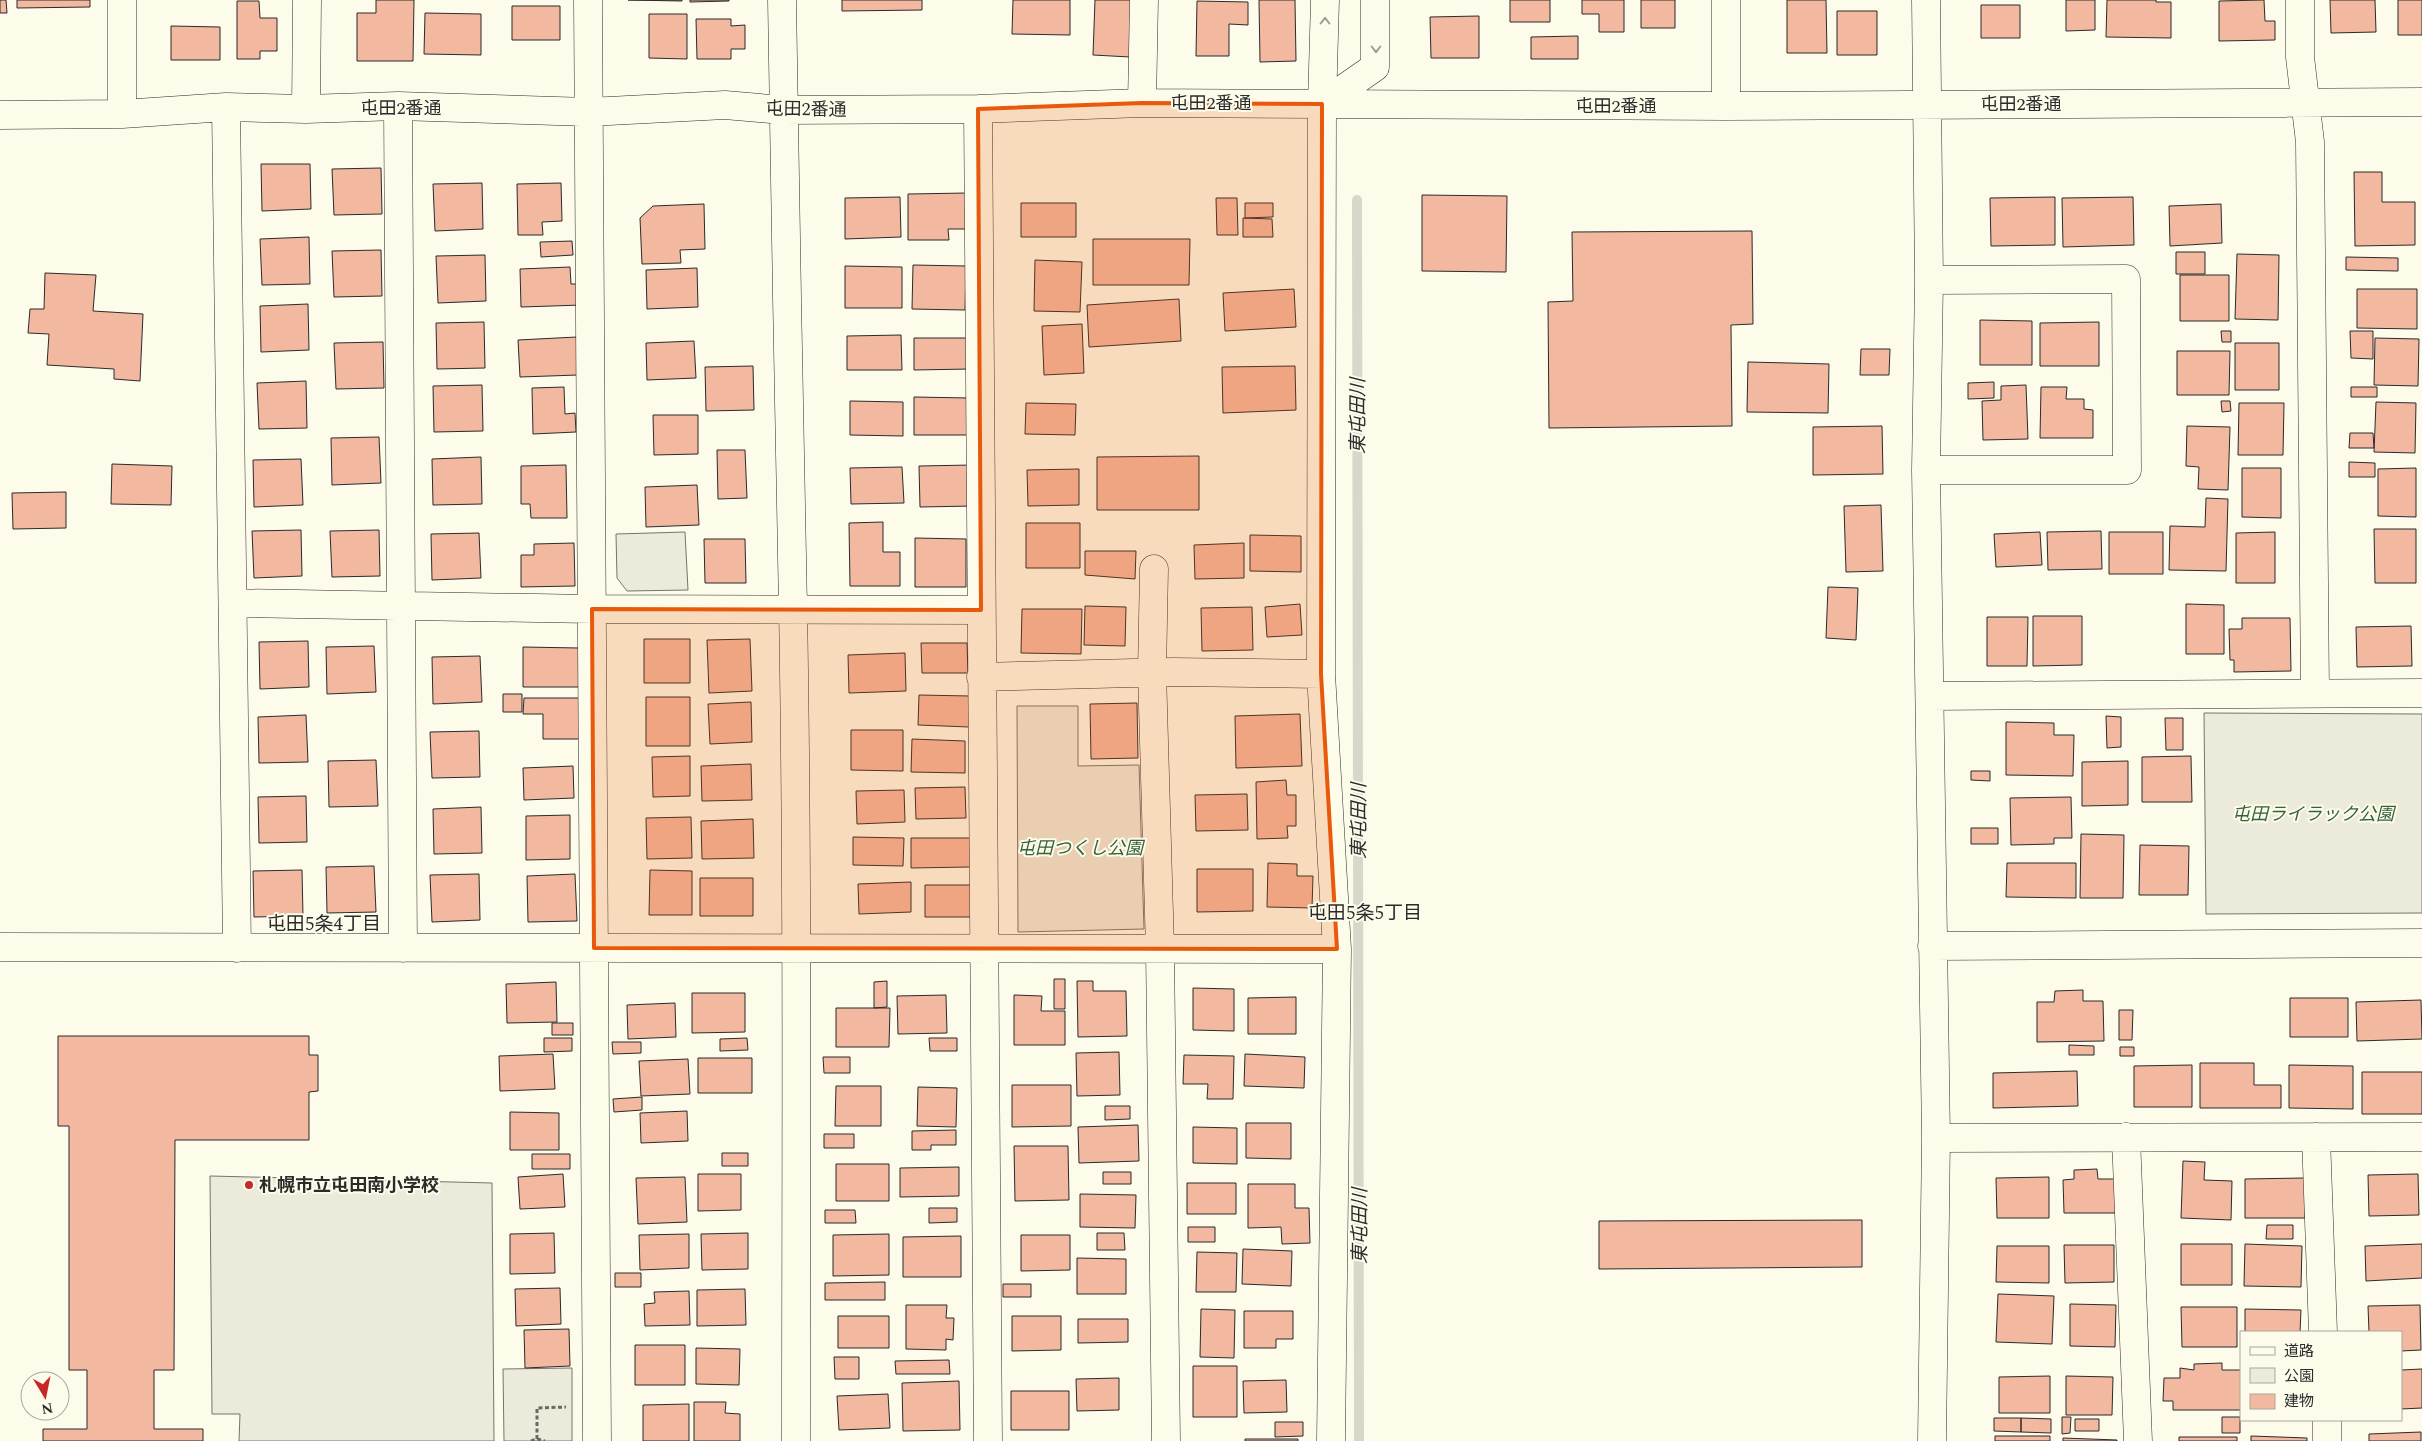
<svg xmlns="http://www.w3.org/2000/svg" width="2422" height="1441" font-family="Spectral,'Noto Sans JP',serif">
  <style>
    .green { fill: #ecebdb; stroke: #74746e }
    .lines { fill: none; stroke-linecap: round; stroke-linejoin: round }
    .stream { stroke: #d8d7c9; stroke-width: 10 }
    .building { fill: #f2b8a0; stroke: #2b2b2b }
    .minor-casing { stroke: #2b2b2b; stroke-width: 29 }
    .path { stroke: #6a6964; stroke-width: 3; stroke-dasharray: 4 2.5; stroke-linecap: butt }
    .minor { stroke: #fdfbea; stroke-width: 28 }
    .oneway { stroke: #9e9d94 }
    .marked { fill: #e8590c; fill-opacity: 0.2; stroke: #e8590c; stroke-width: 4; stroke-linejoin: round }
    .poi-dot { fill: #c62828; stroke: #fdfbea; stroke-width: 2 }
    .labels { text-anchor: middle; stroke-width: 4; stroke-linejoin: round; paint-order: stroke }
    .street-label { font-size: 18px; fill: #2b2b2b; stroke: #fdfbea }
    .park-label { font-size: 18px; font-style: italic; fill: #34623c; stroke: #fdfbea }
    .poi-label { font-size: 18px; font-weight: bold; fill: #2b2b2b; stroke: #fdfbea; text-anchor: start }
    .water-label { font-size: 19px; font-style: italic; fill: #2b2b2b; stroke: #fdfbea }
    .neighbourhood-label { font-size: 19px; fill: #2b2b2b; stroke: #fdfbea }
  </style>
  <rect width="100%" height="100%" fill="#fdfbea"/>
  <path class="green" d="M685 532 688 590 627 591 617 578 616 534Z
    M1017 706H1078V766L1139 765 1144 929 1018 932Z
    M2204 713 2422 714V913L2206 914Z
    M210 1176 492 1183 494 1441H239L240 1414H212Z
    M572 1368V1441H504L503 1369Z"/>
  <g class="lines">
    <path class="stream" d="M1357 200 1359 1441"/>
  </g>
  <path class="building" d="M0 0H6L7 13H0Z
    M17 0H90V7L17 8Z
    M376 0H414L413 61H357V13H376Z
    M628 0H682V1Z
    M690 0H729V1L690 2Z
    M842 0H922V10L842 11Z
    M1013 0H1070V35L1012 34Z
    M1095 0H1132L1130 57 1093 55Z
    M1259 0H1295L1296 61 1260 62Z
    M1510 0H1550V22H1510Z
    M1582 0H1624V32H1599V14H1582Z
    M1641 0H1675V28H1641Z
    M1787 0H1826L1827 53H1787Z
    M2066 0H2095V30L2066 31Z
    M2107 0H2156V2H2171V38L2106 37Z
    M2264 0 2265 21H2275V40L2219 41V1Z
    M2330 0H2375L2376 32 2331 33Z
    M2398 0H2422V35H2398Z
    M237 1H259L260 18H277V51H260V59H237Z
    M1197 1 1248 2V25L1229 24V56H1196Z
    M1981 5H2020V38H1981Z
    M512 6H560V40H512Z
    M1837 11H1877V55H1837Z
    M425 13 481 14V55L424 54Z
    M649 14H687V59L649 58Z
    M1479 16V58H1431L1430 17Z
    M696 19H731V26L745 25V49H731V59H697Z
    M171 26 220 27V60H171Z
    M1578 36V59H1531V37Z
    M261 164H310L311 209 262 211Z
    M381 168 382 214 334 215 332 169Z
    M2354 172H2382V202H2415V245L2355 246Z
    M482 183 483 229 435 231 433 184Z
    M561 183 562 221 542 222 543 235H518L517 184Z
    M967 193V229H948L949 240H908V194Z
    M1422 195 1507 196 1506 272 1422 271Z
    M900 197 901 237 845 239V198Z
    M2055 197V245L1991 246 1990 198Z
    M2133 197 2134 245 2063 247 2062 198Z
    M1216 198H1237L1238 235H1217Z
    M1021 203H1076V237H1021Z
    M1245 203H1273V217L1245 218Z
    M704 204 705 249 680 250 681 263 642 264 640 218 653 206Z
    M2221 204 2222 243 2170 246 2169 206Z
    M1243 218 1272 219 1273 237H1243Z
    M1752 231 1753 324 1731 325 1732 426 1549 428 1548 302 1573 301 1572 232Z
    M309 237 310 284 262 285 260 239Z
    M1093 239H1190L1189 285H1093Z
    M572 241 573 255 541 257 540 242Z
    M381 250 382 296 334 297 332 251Z
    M2176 252H2205V274H2176Z
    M2237 254 2279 255 2278 320 2235 319Z
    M485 255 486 301 438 303 436 256Z
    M2346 257 2398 258V271L2346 270Z
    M1035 260 1082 262 1080 312 1034 311Z
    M913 265 966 266 965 310 912 309Z
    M845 266 902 267V308H845Z
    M570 267 571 284H581L582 305 521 307 520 269Z
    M697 268 698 307 647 309 646 270Z
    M45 273 96 275 93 311 143 314 140 381 114 379V369L47 365 49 334 28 333 30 309H44Z
    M2180 275H2229V321H2180Z
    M1294 289 1296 327 1225 331 1223 293Z
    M2357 289H2417V329L2357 328Z
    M1179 299 1181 341 1089 347 1087 305Z
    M308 304 309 350 261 352 260 306Z
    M1980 320 2032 321V365H1980Z
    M484 322 485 368 437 369 436 323Z
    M2099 322V366H2040V323Z
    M1082 324 1084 373 1044 375 1042 326Z
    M2221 331H2231V342H2222Z
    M2350 331H2373V359L2351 358Z
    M901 335 902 370H847V336Z
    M577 337 578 375 520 377 518 340Z
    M914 338H969L970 369 914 370Z
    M2375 338 2419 339 2418 386 2374 385Z
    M694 341 696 378 647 380 646 343Z
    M383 342 384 388 336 389 334 343Z
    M2235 343H2279V390H2235Z
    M1861 349H1890L1889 375H1860Z
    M2177 351H2230L2229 395H2177Z
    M1748 362 1829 364 1828 413 1747 412Z
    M753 366 754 410 706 411 705 367Z
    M1295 366 1296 410 1223 413 1222 367Z
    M306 381 307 428 259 429 257 383Z
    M1994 382V398L1968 399V383Z
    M482 385 483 431 434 432 433 386Z
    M2026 385 2028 439 1983 440 1982 401 2001 400V386Z
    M564 387 565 414 575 413 576 432 533 434 532 388Z
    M2041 387H2067L2066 399H2084V409L2093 410V438H2040Z
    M2351 387H2377V397H2351Z
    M914 397 969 398V435H914Z
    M850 401 903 402V436L850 435Z
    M2221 401H2230L2231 411 2222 412Z
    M2376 402 2416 403 2415 453 2374 452Z
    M1026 403 1076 404 1075 435 1025 434Z
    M2239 403H2284L2283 455H2238Z
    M653 415H698V454L654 455Z
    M1882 426 1883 474 1813 475V427Z
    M2187 426 2230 427 2228 490 2198 489 2199 467 2186 466Z
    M2350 433H2373L2374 448H2349Z
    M379 437 381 483 332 485 331 438Z
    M717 450H745L747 498 718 499Z
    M1199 456V510H1097V457Z
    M481 457 482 504 433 505 432 459Z
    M301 459 303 505 254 507 253 460Z
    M2349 462 2375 463V477H2349Z
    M112 464 172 466 171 505 111 504Z
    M566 465 567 518H531L530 504H521V466Z
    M972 465 973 506 920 507 919 466Z
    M902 467 904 503 851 504 850 468Z
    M2242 468H2281V518L2242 517Z
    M2416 468V517L2378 516V469Z
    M1079 469V505L1028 506 1027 470Z
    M697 485 699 525 646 527 645 487Z
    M66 492V528L13 529 12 493Z
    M2206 498 2228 499 2226 571 2169 570 2170 526 2205 527Z
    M1881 505 1883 571 1846 572 1844 506Z
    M883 522V552H900V586H850L849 523Z
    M1026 523H1080V568H1026Z
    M2374 529H2416V583H2375Z
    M301 530 302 576 254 578 252 531Z
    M379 530 380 576 332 577 330 531Z
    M2101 531 2102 569 2048 570 2047 532Z
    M2040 532 2042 565 1996 567 1994 534Z
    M2109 532H2163V574H2109Z
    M2275 532V583H2236V533Z
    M479 533 481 578 432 580 431 534Z
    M1250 535 1301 536V572L1250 571Z
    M915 538 966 539V587H915Z
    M704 539H745L746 583H705Z
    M574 543 575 586 521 587V555H534V544Z
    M1244 543V578L1195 579 1194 545Z
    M1085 551H1136L1135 579 1085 575Z
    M1828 587 1858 588 1856 640 1826 638Z
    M1300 604 1302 635 1267 637 1265 607Z
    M2186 604 2224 605V654H2186Z
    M1085 606 1126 607 1125 646 1084 645Z
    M1252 607 1253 650 1202 651 1201 608Z
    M1022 609H1082L1081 654 1021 653Z
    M2033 616H2082V665L2033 666Z
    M1987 617H2028L2027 666H1987Z
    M2242 618H2290L2291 671 2234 672V660H2230L2229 629H2242Z
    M2411 626 2412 666 2357 667 2356 627Z
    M644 639H690V683H644Z
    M750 639 752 691 709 693 707 640Z
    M308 641 309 687 260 689 259 642Z
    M921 643H967L968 673H922Z
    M374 646 376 692 327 694 326 647Z
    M523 647 579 648V687H523Z
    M905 653 906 691 849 693 848 655Z
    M480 656 482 702 433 704 432 657Z
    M503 694H522V712H503Z
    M919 695 970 696 969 727 918 725Z
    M646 697H690V746H646Z
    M524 698H581V739H543V714H523Z
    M751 702 752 742 710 744 708 704Z
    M1137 703 1138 758 1091 759 1090 704Z
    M1300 714 1302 766 1236 768 1235 716Z
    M306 715 308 762 259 763 258 717Z
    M2106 716 2121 717V747L2107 748Z
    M2165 718H2183V750H2166Z
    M2006 722 2054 723V735H2074L2073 776 2006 775Z
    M851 730H903V771L851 770Z
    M479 731 480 777 432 778 430 732Z
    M912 739 965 741V773L911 772Z
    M690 756V796L653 797 652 757Z
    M2191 756 2192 802H2142V757Z
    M376 760 378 806 329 807 328 761Z
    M2128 761V805L2082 806V762Z
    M751 764 752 800 702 801 701 766Z
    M573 766 574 798 524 800 523 768Z
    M1971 771H1990V781L1971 780Z
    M1286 780 1287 795H1296V826H1287L1288 838 1257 839 1256 782Z
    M965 787 966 818 916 819 915 788Z
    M904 790 905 822 857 824 856 791Z
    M1247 794 1248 830 1196 831 1195 795Z
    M306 796 307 842 259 843 258 797Z
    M2071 797 2072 838H2054V844L2011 845 2010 798Z
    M481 807 482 853 434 854 433 809Z
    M570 815V859L526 860V816Z
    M691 817 692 858 647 859 646 818Z
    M753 819 754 858 702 859 701 821Z
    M1971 828H1998V844H1971Z
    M2081 834 2124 835 2123 898H2080Z
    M853 837 904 838 903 866 853 865Z
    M911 838H970V867L911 868Z
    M2140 845 2189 846 2188 895H2139Z
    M1268 863 1297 864V876H1313L1312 908 1267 907Z
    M2007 863H2076V898L2006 897Z
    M374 866 376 912 327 913 326 867Z
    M1197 869H1253V911L1197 912Z
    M302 870 303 916 254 917 253 871Z
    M650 870 692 871V915H649Z
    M479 874 480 920 432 922 430 875Z
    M575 874 577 921 528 922 527 876Z
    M700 878H753V916H700Z
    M911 882V912L859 914 858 884Z
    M925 885H972V917H925Z
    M1054 979H1065V1009H1054Z
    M887 981V1007L874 1008V982Z
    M1077 981H1093V991H1126L1127 1036 1078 1037Z
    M556 982 557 1022 507 1023 506 984Z
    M1193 988 1234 989V1031L1193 1030Z
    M2083 990V1001H2103L2104 1041 2037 1042V1002H2054L2055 991Z
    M692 993H745V1032L692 1033Z
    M946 995 947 1033 898 1034 897 996Z
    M1014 995 1042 996 1041 1011H1065V1045H1014Z
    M1296 997V1034H1248V998Z
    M2290 998H2348V1037H2290Z
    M2421 1000 2422 1039 2357 1041 2356 1002Z
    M675 1003 676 1037 628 1039 627 1005Z
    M836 1008H890L889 1047H836Z
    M2119 1010H2133L2132 1040H2119Z
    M552 1023H573V1035H552Z
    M58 1036H309V1055H318V1091L309 1092V1140H175L174 1370H154V1429H203V1441H43V1429H87V1370H69V1126H58Z
    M544 1038H572V1051L544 1052Z
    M747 1038 748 1050 720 1051V1039Z
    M929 1038H957V1051H930Z
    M612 1042H641V1053L613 1054Z
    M2069 1045 2094 1046V1055H2069Z
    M2120 1047H2134V1056H2120Z
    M1119 1052 1120 1095 1077 1096 1076 1053Z
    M553 1054 555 1089 500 1091 499 1056Z
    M1245 1054 1305 1057 1304 1088 1244 1086Z
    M1184 1055 1234 1056 1233 1099H1207L1208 1084H1183Z
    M823 1057H850V1073H824Z
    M698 1058H752V1093H698Z
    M688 1059 690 1094 641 1096 639 1061Z
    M2200 1063H2254V1085H2281V1108H2200Z
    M2192 1065V1107H2134V1066Z
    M2289 1065 2353 1066V1109L2289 1108Z
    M2077 1071 2078 1106 1993 1108V1073Z
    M2362 1072H2422V1114H2362Z
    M1012 1085H1071V1126L1012 1127Z
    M836 1086H881V1126H835Z
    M918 1087 957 1088 956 1127 917 1126Z
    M642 1097V1110L614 1112 613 1099Z
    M1105 1106H1130V1119L1105 1120Z
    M687 1111 688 1141 641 1143 640 1113Z
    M510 1112 559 1113V1150H510Z
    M1246 1123H1291V1159L1246 1158Z
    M1138 1125 1139 1161 1079 1163 1078 1127Z
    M1193 1127 1237 1128V1164L1193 1163Z
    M956 1130V1145H931V1150H912V1131Z
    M824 1134H854V1148H824Z
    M1014 1146H1068L1069 1200 1015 1201Z
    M722 1153H748V1166H722Z
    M532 1154H570V1169H532Z
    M2183 1161 2205 1162 2204 1180 2232 1181 2231 1220 2181 1218Z
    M836 1164H889V1201H836Z
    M959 1167V1196L900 1197V1168Z
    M2097 1169 2098 1179H2123V1213H2064L2063 1180 2074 1179V1170Z
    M1103 1172H1131V1184H1103Z
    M563 1174 565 1207 520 1209 518 1177Z
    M698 1174H741V1210L698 1211Z
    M2418 1174 2419 1215 2369 1216 2368 1175Z
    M685 1177 687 1222 638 1224 636 1178Z
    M2049 1177V1218H1997L1996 1178Z
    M2305 1178V1218H2245V1179Z
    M1187 1183H1236V1214H1187Z
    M1248 1184H1295V1208H1309L1310 1243 1282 1244 1281 1227 1248 1228Z
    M1080 1194 1136 1195 1135 1228 1080 1227Z
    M929 1208H957V1222L929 1223Z
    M825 1210H855L856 1223H825Z
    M1862 1220V1267L1599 1269V1221Z
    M2267 1225H2293V1239H2266Z
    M1188 1227H1215V1242H1188Z
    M554 1233 555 1273 510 1274V1234Z
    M748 1233V1269L702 1270 701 1234Z
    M1097 1233H1124L1125 1250H1097Z
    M689 1234V1268L640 1270 639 1235Z
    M889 1234V1275L833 1276V1235Z
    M1021 1235H1070V1270L1021 1271Z
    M961 1236V1277H903V1237Z
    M2181 1244H2232V1285H2181Z
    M2245 1244 2302 1246 2301 1287 2244 1286Z
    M2422 1244V1278L2366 1281 2365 1246Z
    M2064 1245H2114V1282L2065 1283Z
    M1997 1246H2049V1283L1996 1282Z
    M1243 1249 1292 1251 1291 1286 1242 1284Z
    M1197 1252 1237 1253 1236 1292H1196Z
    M1077 1258 1126 1259V1294H1077Z
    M615 1273H641V1287H615Z
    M885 1282V1300H825V1283Z
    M1003 1284H1031V1297H1003Z
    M560 1288 561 1324 516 1326 515 1289Z
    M745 1289 746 1325 697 1326V1290Z
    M689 1291 690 1325 645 1326 644 1304 655 1303 654 1292Z
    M1998 1294 2054 1296 2052 1344 1996 1342Z
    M2070 1304 2116 1305 2115 1347 2070 1346Z
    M906 1305H947L946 1318H954L953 1340 946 1339V1350L906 1349Z
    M2420 1305 2421 1350 2401 1351V1332H2369L2368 1306Z
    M2181 1307H2237V1347H2182Z
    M1201 1309 1235 1310 1234 1358 1200 1357Z
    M2245 1309 2301 1310 2300 1332H2245Z
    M1244 1311H1293V1339H1276V1348H1244Z
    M838 1316H889V1348H838Z
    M1012 1316H1061V1350L1012 1351Z
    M1078 1319H1128V1342L1078 1343Z
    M569 1329 570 1366 525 1368 524 1330Z
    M635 1345H685V1385H635Z
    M696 1348 740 1349 739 1385 696 1384Z
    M834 1357H859V1379H835Z
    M949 1360 950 1374H896L895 1361Z
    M2222 1363V1370H2241V1410H2173V1401H2163L2164 1378H2180V1368L2194 1370V1364Z
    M1193 1366H1237V1417H1193Z
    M2422 1369V1408L2401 1409V1370Z
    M2050 1376V1413H1999V1377Z
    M2066 1376 2113 1377 2112 1415H2066Z
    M1119 1378V1410L1077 1411 1076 1379Z
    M1286 1380 1287 1412 1244 1413 1243 1381Z
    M959 1381 960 1430 903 1431 902 1383Z
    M1011 1391H1069V1430H1011Z
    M888 1394 890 1428 839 1430 837 1396Z
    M694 1402H726L725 1413 740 1414V1441H694Z
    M689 1404V1441H643V1405Z
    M2062 1417H2071L2070 1433 2062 1434Z
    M2222 1417H2240V1433H2222Z
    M1994 1418H2021V1432L1994 1431Z
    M2021 1418 2051 1419V1433L2021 1432Z
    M2075 1419H2099V1431H2075Z
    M1275 1422H1303V1436L1275 1437Z
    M2421 1432V1441H2369V1434Z
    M1995 1436H2050V1441H1995Z
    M2251 1436 2307 1438V1441H2251Z
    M2179 1437H2237V1441H2179Z
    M2063 1438 2117 1440V1441H2063Z
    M1245 1439H1298V1441H1245Z"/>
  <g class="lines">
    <defs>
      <path id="minor" d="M588 0 597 1441
        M782 0C784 203 790 405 793 608 798 886 796 1163 796 1441
        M1325 0 1322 104 1321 674 1337 949 1331 1441
        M1926 0 1929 280 1926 470 1936 1138 1932 1441
        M2300 0V57L2310 142 2315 693
        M1142 103 1144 0
        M1322 104 1375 67V0
        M398 106 403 948
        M1726 106V0
        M226 107 237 948
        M306 109 307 0
        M978 109 988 1441
        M122 114V0
        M0 115 122 114 226 107 306 109 398 106 589 112 725 105 782 110 978 109 1142 103 1726 106 2422 102
        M1926 470H2127L2126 279 1929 280
        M1154 569 1152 672 1160 949 1166 1441
        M233 603 592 609 981 610
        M981 677 1173 672 1321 674
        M1930 696 2422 693
        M1932 946 2422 943
        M0 947 1337 949
        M2126 1137 2138 1441
        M2316 1137 2323 1332
        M1936 1138 2422 1137
        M2327 1420V1441"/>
    </defs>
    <use href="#minor" class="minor-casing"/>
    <path class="path" d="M537 1439V1408L566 1407
      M531 1441 537 1439 545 1441"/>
    <use href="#minor" class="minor"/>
  </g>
  <defs><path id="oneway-chevron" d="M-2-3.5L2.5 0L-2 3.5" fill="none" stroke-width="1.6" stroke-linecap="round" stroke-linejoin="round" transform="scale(1.25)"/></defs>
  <g class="oneway">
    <use href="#oneway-chevron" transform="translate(1325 21) rotate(-90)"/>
    <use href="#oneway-chevron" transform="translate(1376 49) rotate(90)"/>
  </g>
  <path class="marked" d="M1142 103 1322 104 1321 674 1337 949 594 948 592 609 981 610 978 109Z"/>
  <circle class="poi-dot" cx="249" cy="1185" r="5"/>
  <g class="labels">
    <g class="street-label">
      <text x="1211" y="109">屯田2番通</text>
      <text x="2021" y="110">屯田2番通</text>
      <text x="1616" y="112">屯田2番通</text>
      <text x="401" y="114">屯田2番通</text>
      <text transform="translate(806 109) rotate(1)" y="6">屯田2番通</text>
    </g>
    <g class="park-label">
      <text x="2313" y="820">屯田ライラック公園</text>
      <text x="1080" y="854">屯田つくし公園</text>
    </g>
    <g class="poi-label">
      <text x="259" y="1191">札幌市立屯田南小学校</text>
    </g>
    <g class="water-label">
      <text transform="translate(1357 416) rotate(-90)" y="7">東屯田川</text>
      <text transform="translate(1358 821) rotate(-90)" y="7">東屯田川</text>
      <text transform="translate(1359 1226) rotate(-90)" y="7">東屯田川</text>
    </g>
    <g class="neighbourhood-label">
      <text x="1365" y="919">屯田5条5丁目</text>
      <text x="324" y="930">屯田5条4丁目</text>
    </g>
  </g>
  <rect x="2240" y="1331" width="162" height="90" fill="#fdfbea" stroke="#a9a89e"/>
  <rect x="2250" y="1347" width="25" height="8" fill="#fdfbea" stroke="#a9a89e"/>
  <text x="2284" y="1356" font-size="15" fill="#2b2b2b">道路</text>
  <rect x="2250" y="1368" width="25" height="15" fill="#ecebdb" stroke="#a9a89e"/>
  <text x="2284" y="1381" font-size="15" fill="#2b2b2b">公園</text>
  <rect x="2250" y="1394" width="25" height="15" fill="#f2b8a0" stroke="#a9a89e"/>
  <text x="2284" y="1406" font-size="15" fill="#2b2b2b">建物</text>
  <g transform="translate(45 1396) rotate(170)"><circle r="24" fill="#fdfbea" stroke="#a9a89e"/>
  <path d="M0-4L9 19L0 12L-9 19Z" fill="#c62828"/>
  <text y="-8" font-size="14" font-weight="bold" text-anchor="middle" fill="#2b2b2b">N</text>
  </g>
</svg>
